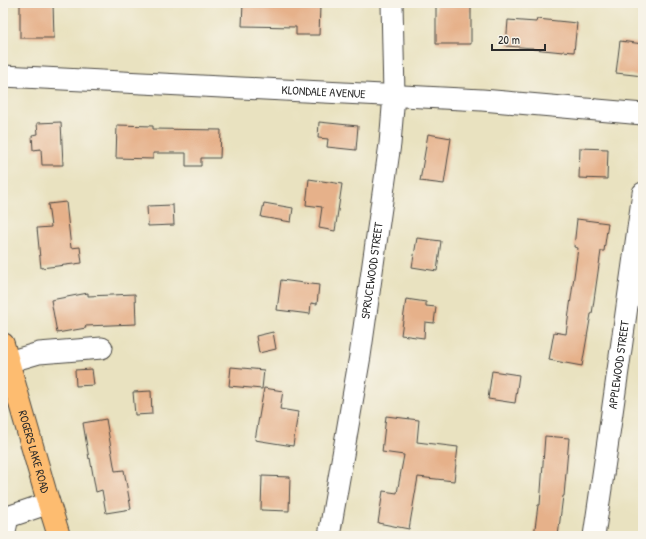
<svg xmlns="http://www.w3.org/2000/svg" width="646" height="539" font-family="'Patrick Hand',sans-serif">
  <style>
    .building { fill: #e6b18a }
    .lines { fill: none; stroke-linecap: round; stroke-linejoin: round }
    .minor-casing { stroke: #484641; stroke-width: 23 }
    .major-casing { stroke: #484641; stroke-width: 24 }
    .minor { stroke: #fff; stroke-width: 21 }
    .major { stroke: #fdbc70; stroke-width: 22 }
    .labels { text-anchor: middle; stroke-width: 4; stroke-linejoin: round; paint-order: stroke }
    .street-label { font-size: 12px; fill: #2b2b2b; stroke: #f7f3e8 }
  </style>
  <rect width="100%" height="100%" fill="#f7f3e8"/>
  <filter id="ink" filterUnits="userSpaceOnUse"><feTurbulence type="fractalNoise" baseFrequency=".025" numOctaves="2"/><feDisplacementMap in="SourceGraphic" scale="8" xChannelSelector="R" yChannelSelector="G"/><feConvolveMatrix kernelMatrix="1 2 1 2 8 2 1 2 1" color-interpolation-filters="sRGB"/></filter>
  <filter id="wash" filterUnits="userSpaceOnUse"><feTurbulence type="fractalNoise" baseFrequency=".012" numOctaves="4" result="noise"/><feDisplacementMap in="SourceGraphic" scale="16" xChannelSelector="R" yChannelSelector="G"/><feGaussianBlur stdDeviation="0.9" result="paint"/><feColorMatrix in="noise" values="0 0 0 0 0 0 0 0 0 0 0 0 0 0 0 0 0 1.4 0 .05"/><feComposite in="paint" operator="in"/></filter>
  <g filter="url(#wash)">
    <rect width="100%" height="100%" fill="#e9e2c0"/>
    <g id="blocks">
      <path class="building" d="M20 3H53L54 38H20Z
        M243 3H303V6H320L319 35H296V27L242 26Z
        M436 3H471V44H436Z
        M537 19 577 23 574 52 563 51V52L533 49V48L506 46 508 20 536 22Z
        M620 41 643 44V76L616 73Z
        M61 122 63 165H42L41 149 33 150 32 135 38 134 37 123Z
        M319 122 358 126 356 150 327 147 328 139 318 138Z
        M117 125 153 126V129L221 130 220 158H201V166H186V153H153V159L116 158Z
        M428 134 451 138 444 184 420 181Z
        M580 148 608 149 607 179 579 178Z
        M309 179 342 184 335 231 319 228 322 207 306 205Z
        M66 202 71 248 80 247 82 263 41 268 37 228 51 227 48 204Z
        M264 203 293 208 291 222 261 217Z
        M173 205 174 225 148 226 147 206Z
        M577 219 608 223 604 251H601L592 314H591L582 366 549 360 554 332 566 334 578 248 574 247Z
        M417 238 441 241 437 271 412 267Z
        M281 280 319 285 317 304 311 303 310 314 277 310Z
        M88 293V296L135 294 136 324 85 326 86 328 57 333 51 300Z
        M406 299 426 302V306L436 307 434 323 425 322 424 338 401 335Z
        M273 332 276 349 259 353 256 336Z
        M231 367 264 370 262 389 229 386Z
        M92 369 94 385 76 386 75 370Z
        M492 371 519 375 515 403 488 399Z
        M264 388 283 391 280 409 298 412 293 446 255 440Z
        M151 391 152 414 135 415 133 392Z
        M386 416 419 420 417 442 458 447 454 481 418 477 409 529 378 523 383 491 397 493 404 455 382 452Z
        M106 419 115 471 124 470 131 509 106 513 102 490 96 492 90 458 89 459 83 423Z
        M545 436 569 438 564 496H563L558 536H534L538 505H540Z
        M262 476 290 477 289 511 261 510Z"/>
    </g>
  </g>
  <g filter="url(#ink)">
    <use href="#blocks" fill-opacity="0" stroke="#484641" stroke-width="1"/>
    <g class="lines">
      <defs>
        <g id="minor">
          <path id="s1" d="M3 76 482 100 643 114"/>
          <path d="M8 362 39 353 102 348"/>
          <path d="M4 536 8 517 49 503"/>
          <path id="s2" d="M329 536 360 356 390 144 394 95 392 3"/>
          <path id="s3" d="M594 536 610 427 643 193"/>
        </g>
        <g id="major">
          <path id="s4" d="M3 344 45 491 59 536"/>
        </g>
      </defs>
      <use href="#minor" class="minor-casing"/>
      <use href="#major" class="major-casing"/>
      <use href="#minor" class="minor"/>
      <use href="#major" class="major"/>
    </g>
  </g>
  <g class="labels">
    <g class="street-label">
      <text dy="4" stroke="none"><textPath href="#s1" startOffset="321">KLONDALE AVENUE</textPath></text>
      <text dy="4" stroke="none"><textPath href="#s2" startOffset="269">SPRUCEWOOD STREET</textPath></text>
      <text dy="4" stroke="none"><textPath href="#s3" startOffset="173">APPLEWOOD STREET</textPath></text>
      <text dy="4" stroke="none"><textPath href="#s4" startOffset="112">ROGERS LAKE ROAD</textPath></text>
    </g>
  </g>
  <rect width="646" height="539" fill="none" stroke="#f7f3e8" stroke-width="16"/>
  <path d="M492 44v6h53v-6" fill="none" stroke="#2b2b2b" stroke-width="2"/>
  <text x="498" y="44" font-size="12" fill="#2b2b2b" stroke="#f7f3e8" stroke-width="3" paint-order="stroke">20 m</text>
</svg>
